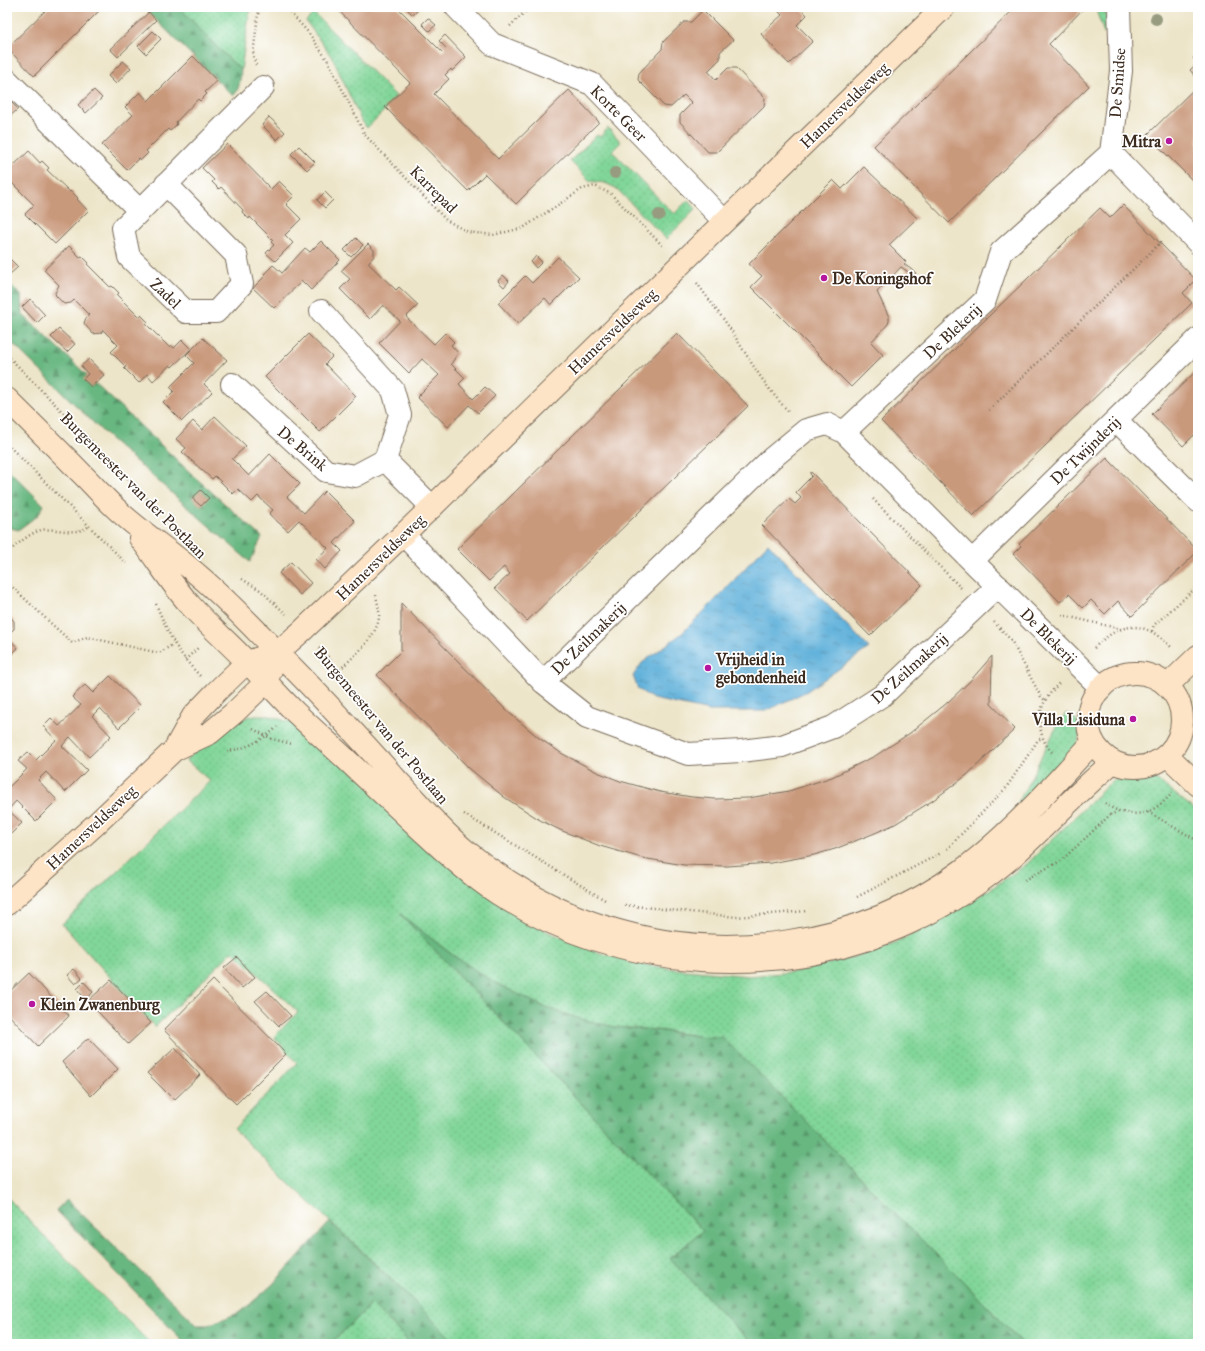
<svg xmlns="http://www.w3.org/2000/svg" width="1205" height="1351" font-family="'IM FELL Great Primer',serif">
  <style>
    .grass { fill: url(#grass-dots); stroke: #5e805c }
    .forest { fill: url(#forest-firs); stroke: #527050 }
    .water { fill: url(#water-ripples); stroke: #4d6d7c }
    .building { fill: #c9997b }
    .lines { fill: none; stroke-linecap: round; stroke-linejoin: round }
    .street-casing { stroke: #796b5a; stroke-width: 24 }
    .secondary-casing { stroke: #796b5a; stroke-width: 24 }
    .path { stroke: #796b5a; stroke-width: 2.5; stroke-dasharray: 1 3; stroke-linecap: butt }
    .street { stroke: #fff; stroke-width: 22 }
    .secondary { stroke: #fee4c6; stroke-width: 22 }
    .tree { fill: #979b7f }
    .poi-dot { fill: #b5179e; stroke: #fff; stroke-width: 1.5 }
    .labels { text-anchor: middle; stroke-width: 3.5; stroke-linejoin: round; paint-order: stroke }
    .street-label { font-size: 16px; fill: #3b2a1e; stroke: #fff }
    .poi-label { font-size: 16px; font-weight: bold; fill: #3b2a1e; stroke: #fff; text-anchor: start }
  </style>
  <defs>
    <pattern id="grass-dots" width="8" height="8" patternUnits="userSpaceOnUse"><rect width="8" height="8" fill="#81d699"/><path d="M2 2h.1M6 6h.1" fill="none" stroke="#70b883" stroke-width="1.8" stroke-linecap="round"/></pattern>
    <pattern id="forest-firs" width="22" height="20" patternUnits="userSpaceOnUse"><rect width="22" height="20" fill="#68b781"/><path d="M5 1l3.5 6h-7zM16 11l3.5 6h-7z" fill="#579569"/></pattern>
    <pattern id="water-ripples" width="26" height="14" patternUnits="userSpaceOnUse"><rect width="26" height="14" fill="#5fb0da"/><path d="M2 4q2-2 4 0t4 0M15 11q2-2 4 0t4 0" fill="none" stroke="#508fb0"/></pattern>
  </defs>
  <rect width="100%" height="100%" fill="#fff"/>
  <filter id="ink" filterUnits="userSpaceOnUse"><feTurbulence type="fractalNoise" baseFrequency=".025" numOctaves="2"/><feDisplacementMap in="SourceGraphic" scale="8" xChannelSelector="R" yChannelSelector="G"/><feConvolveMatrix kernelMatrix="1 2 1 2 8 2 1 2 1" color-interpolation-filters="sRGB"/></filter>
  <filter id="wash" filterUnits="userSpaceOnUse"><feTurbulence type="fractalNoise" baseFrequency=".012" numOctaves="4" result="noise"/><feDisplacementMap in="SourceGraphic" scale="16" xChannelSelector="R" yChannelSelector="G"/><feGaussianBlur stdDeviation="0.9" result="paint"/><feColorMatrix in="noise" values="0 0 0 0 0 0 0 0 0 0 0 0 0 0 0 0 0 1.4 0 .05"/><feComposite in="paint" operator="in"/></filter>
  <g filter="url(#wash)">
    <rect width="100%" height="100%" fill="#ede5c9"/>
    <path class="grass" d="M179 7H253L249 15 241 70 217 47Z
      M1095 7H1105L1107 29 1104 33Z
      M314 13 396 96 385 107 386 109 367 128 360 118 333 59 306 21Z
      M608 128 621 142 612 151 674 214 688 200 696 209 666 239 616 188 605 183 590 181 570 161 597 135 600 137Z
      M1066 713 1073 716 1082 728 1076 747 1010 819 1055 730Z
      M250 716H270L296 724 546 931 600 953 645 965 675 969 749 976 794 972 851 958 900 941 949 914 989 890 1027 864 1111 782 1131 771 1152 776 1198 812V1344H1023L959 1277 869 1187 810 1125 722 1037C699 1038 678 1032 656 1030 642 1028 627 1029 613 1027 571 1019 529 1003 491 981 460 962 432 939 403 917L703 1231 670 1258 752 1344H457C385 1271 307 1202 234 1129L297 1063 274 1037 298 1012 233 951 155 1027 62 924 210 781 186 760 226 726Z
      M7 1197 84 1278 151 1344H7Z
      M372 1304 411 1344H330Z"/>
    <path class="forest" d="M154 7H179L217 47 241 70C240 79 240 90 233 96L149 13Z
      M7 282 21 295 22 314 197 479 262 537 250 562 107 436 7 338Z
      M7 468 44 505 38 515 18 530 7 527Z
      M400 914 451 954 492 981 542 1006 577 1018 615 1027 656 1030 705 1037H722L810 1125 869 1187 959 1277 1023 1344H752L670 1258 703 1231Z
      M67 1200 197 1325H208L241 1312 272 1285 330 1222 423 1310 457 1344H411L372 1304 330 1344H186L56 1210Z"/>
    <path class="water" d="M768 543 869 648 807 691 766 711H710L653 699 638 689 633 676 642 663 681 634 723 592Z"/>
    <g id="blocks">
      <path class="building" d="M49 7H103L34 76 7 48Z
        M335 7H397L442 52 446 48 439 41 445 35 466 57 452 71 451 69 445 75 449 79 434 94 498 159 569 90 599 122 516 204 485 174 468 191 385 107 410 83Z
        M405 7H418L419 9 413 15Z
        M774 7H799L807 15 797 25 813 41 789 64 761 34 782 15Z
        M1016 7H1085L1049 44 1089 86 949 223 874 146Z
        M703 10 733 40 720 52V59L708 71 716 80 728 68H736L765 98 764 106 717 152H708L680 122V115L692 103 684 95 671 107 664 106 638 80 639 73 662 49 663 42 684 22H691Z
        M149 12 156 20 118 57 110 49Z
        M428 18 436 25 429 31 422 24Z
        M153 31 161 39 146 54 138 46Z
        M1198 54V74L1195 76 1190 70 1197 63 1193 58Z
        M193 56 217 81 205 92 207 94 200 101 198 99 176 122 177 124 170 131 168 129 146 151 148 153 141 160 139 158 127 170 102 145 133 115 125 107 140 92 148 101Z
        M123 61 131 68 116 84 108 76Z
        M1198 85V186L1147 135Z
        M94 90 102 98 86 113 78 105Z
        M7 98 18 109 7 119Z
        M269 117 285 132 277 140 262 125Z
        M227 144 271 189 279 181 294 196 286 204 301 219 285 235 293 243 275 261 266 253 274 245 271 242 273 240 250 217 249 219 242 212 243 210 221 187 219 189 212 182 214 180 202 168Z
        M299 146 315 162 307 170 291 154Z
        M29 151 40 163 42 161 49 168 47 170 70 192 71 191 78 198 77 199 88 211 55 244 25 214 34 205 7 178V158L14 165Z
        M864 167 917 218 889 245 906 262 904 264 916 273 914 276 901 267 877 292 889 317V321L888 324 871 342 883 355 851 387 751 287 762 276 749 264 833 180 842 189Z
        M325 192 333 200 325 208 317 200Z
        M1123 205 1196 280 1183 293 1192 303 973 516 881 421 1100 208 1110 218Z
        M356 238 363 245 351 257 344 250Z
        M321 241 340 260 311 290 302 281 274 308 253 288 266 275 264 274 273 265 282 273 305 248 310 252Z
        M368 244 374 250V256L368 263 396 290 399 287 418 305 406 317 434 344 445 333 454 342 451 345 458 353 451 364 465 378 459 384 473 399 485 387 495 396 478 413 469 405 448 427 417 397 439 375 422 359 409 373 379 343 400 321 383 305 370 319 340 289 350 279 341 271Z
        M69 246 80 257 82 256 89 263 87 264 110 287 112 286 119 293 117 295 139 317 141 315 148 322 146 324 169 347 171 345 174 348 182 340 191 349 172 367 170 365 153 381 147 374 139 383 124 368 126 367 111 352 118 345 103 330 101 333 93 334 86 326 84 323 86 318 89 315 74 300 71 303 64 304 56 296 55 293 59 285 44 270Z
        M7 256 18 267 10 274 7 272Z
        M536 256 542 262 536 268 531 262Z
        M558 257 579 277 551 305 545 298 518 324 498 303 525 276 532 283Z
        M503 275 509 281 504 287 498 281Z
        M30 299 45 315 37 323 22 307Z
        M59 329 75 344 67 352 51 337Z
        M677 333 748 406 527 621 495 588 510 574 504 567 489 581 457 549Z
        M308 334 332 357 325 364 356 396 320 432 265 377Z
        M203 338 227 360 204 384 212 392 182 421 163 402 174 391 170 387 194 363 186 355Z
        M89 359 104 375 91 387 83 379 88 374 81 366Z
        M1198 369V440L1194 435 1183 446 1152 414Z
        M215 416 246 446 232 459 249 476 270 454 300 484 287 497 304 513 325 491 355 521 334 543 342 551 325 569 316 559 328 548 299 520 288 531 269 514 273 510 258 496 252 502 238 489 233 494 215 476 212 479 182 452 186 448 176 439 193 421 202 430Z
        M1107 458 1198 551 1132 616 1118 601 1105 614 1091 600 1083 608 1069 594 1060 602 1013 554 1021 546 1019 544Z
        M811 472 922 585 870 636 762 525 789 499 795 504 801 498 796 492 812 476 810 474Z
        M201 490 209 498 201 506 192 498Z
        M291 562 311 583 300 595 279 573Z
        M401 603 507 711 539 738 561 753 597 772 620 781 660 792 692 797 715 799 749 798 789 791 832 777 875 756 910 733 947 703 970 681 992 656 991 704 1015 729 967 775 932 801 895 824 875 833 835 849 814 855 771 863 728 866 684 865 642 858 600 846 560 830 540 820 504 797 470 769 377 675 401 651Z
        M7 614 14 621V629L7 635Z
        M7 636 18 648 7 659Z
        M110 676 141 706 119 728 100 708 92 716 111 736 89 757 70 737 62 746 87 770 65 792 46 772 38 780 57 800 36 821 16 801 8 810 22 823 7 838V789L27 769 18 761 28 752 36 760 56 740 43 726 51 718 59 726 81 705 72 697 85 685 93 693Z
        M237 957 255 977 242 988 224 968Z
        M74 969 82 978 75 984 67 975Z
        M29 973 69 1016 38 1046 7 1013V994Z
        M111 980 151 1023 128 1044 88 1001Z
        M213 980 286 1054 236 1104 164 1030Z
        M84 982 93 992 86 1000 77 989Z
        M267 991 291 1016 279 1026 255 1001Z
        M88 1038 118 1069 91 1096 62 1062Z
        M175 1048 200 1075 174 1100 147 1073Z"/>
    </g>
  </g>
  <g filter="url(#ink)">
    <use href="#blocks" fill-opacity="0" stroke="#796b5a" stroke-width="1"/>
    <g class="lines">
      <defs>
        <path id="street" d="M456 7 492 44 592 84 724 221
          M1119 7 1121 71 1111 153 1198 243
          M7 80 140 211
          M166 184 236 255 242 284 216 312H186L129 257 123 228 263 87
          M232 384 326 471 355 476 385 460 400 415 393 390 321 311
          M1116 420 1198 501
          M844 432 985 300 1001 252 1111 153
          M385 460 432 507
          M404 535 543 682 587 717 688 754 741 751 782 746 833 727 883 695 998 586
          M972 561 1198 339
          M543 682 771 459 806 430 827 424 844 432 972 561 1101 688"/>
        <path id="secondary" d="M7 399C33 425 59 450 84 476 97 489 109 503 123 515 147 536 174 554 198 575 229 601 257 632 286 661 325 700 361 740 398 781 420 804 440 830 465 850 506 883 552 910 602 926 721 965 860 946 961 871 1008 836 1053 786 1093 742
          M140 538C157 560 172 585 191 606 208 625 228 642 246 661 263 678 279 696 296 713 313 729 331 745 349 762 372 784 396 806 419 828 444 851 468 874 497 893 619 972 780 983 911 922 947 905 981 883 1012 857 1046 826 1078 792 1113 762
          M1088 720a47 47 0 1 1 94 0a47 47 0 1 1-94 0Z
          M1167 686 1198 656
          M174 750 210 733 235 712 266 682 271 670
          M1167 755 1198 785
          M7 904 95 825 174 750 193 716 216 692 247 662 278 652 302 631 432 507 944 7"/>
      </defs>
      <use href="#street" class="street-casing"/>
      <use href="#secondary" class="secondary-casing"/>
      <path class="path" d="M285 7 308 32 328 61 365 135 446 220 468 232 493 235 523 228 582 189 595 186 611 194 664 247
        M510 26 530 7
        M256 65 253 55 258 14 264 7
        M697 283C708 299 720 314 731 330 749 359 765 387 789 412
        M7 355 157 509
        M989 410 1162 241
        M7 444 126 563
        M873 499 961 588
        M7 553C17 545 28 534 41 530 56 527 76 537 89 526
        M242 579 260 590 286 614
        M7 582 72 643 87 637 159 653 174 644
        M156 604C169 635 176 651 200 676
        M1062 615 1121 629
        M994 622 1011 640 1041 697 1045 700
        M1152 631 1154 625 1198 586
        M319 648 328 657 357 698
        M1094 648C1122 620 1145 620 1172 648
        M185 660 199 647
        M334 675C349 660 377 639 379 617 380 610 377 602 376 595
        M253 729 272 739 292 744
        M227 751C246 749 263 740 277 727
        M1052 752C1041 741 1037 723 1042 708 1045 698 1053 690 1060 682
        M1105 803C1118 814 1140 818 1155 808 1162 804 1167 799 1172 793
        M1148 812 1198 841
        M464 814 605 900
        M947 849 1006 788 1038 740 1042 738
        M1025 880 1062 860 1111 814 1119 812
        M857 897 941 853
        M625 905 736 917 807 911"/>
      <use href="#street" class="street"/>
      <use href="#secondary" class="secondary"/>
    </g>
    <g class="tree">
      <circle cx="1156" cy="19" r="6"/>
      <circle cx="615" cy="173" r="6"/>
      <circle cx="659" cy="215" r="6"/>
    </g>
  </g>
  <g class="poi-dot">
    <circle cx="1169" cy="141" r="4"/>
    <circle cx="824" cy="278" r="4"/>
    <circle cx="708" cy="668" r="4"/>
    <circle cx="1133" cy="719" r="4"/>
    <circle cx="32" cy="1004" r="4"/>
  </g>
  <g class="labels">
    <g class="street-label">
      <text transform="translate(1117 83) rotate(-86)" y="6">De Smidse</text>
      <text transform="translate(844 105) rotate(-44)" y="6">Hamersveldseweg</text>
      <text transform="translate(619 113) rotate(45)" y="6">Korte Geer</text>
      <text transform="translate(434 189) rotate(45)" y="6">Karrepad</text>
      <text transform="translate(166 293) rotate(44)" y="6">Zadel</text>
      <text transform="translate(612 331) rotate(-44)" y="6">Hamersveldseweg</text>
      <text transform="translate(952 331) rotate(-43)" y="6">De Blekerij</text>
      <text transform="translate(303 448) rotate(40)" y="6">De Brink</text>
      <text transform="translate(1085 450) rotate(-44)" y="6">De Twijnderij</text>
      <text transform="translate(134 485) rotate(45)" y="6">Burgemeester van der Postlaan</text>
      <text transform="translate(380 557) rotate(-44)" y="6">Hamersveldseweg</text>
      <text transform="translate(1049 636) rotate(45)" y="6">De Blekerij</text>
      <text transform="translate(588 638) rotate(-44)" y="6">De Zeilmakerij</text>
      <text transform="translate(909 668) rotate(-42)" y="6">De Zeilmakerij</text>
      <text transform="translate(382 725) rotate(50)" y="6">Burgemeester van der Postlaan</text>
      <text transform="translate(91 827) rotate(-43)" y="6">Hamersveldseweg</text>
    </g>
    <g class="poi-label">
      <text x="1161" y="147" text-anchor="end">Mitra</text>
      <text x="832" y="284">De Koningshof</text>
      <text x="716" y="665">Vrijheid in<tspan x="716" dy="18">gebondenheid</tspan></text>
      <text x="1125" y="725" text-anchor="end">Villa Lisiduna</text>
      <text x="40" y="1010">Klein Zwanenburg</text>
    </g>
  </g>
  <rect width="1205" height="1351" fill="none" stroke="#fff" stroke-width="24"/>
</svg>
